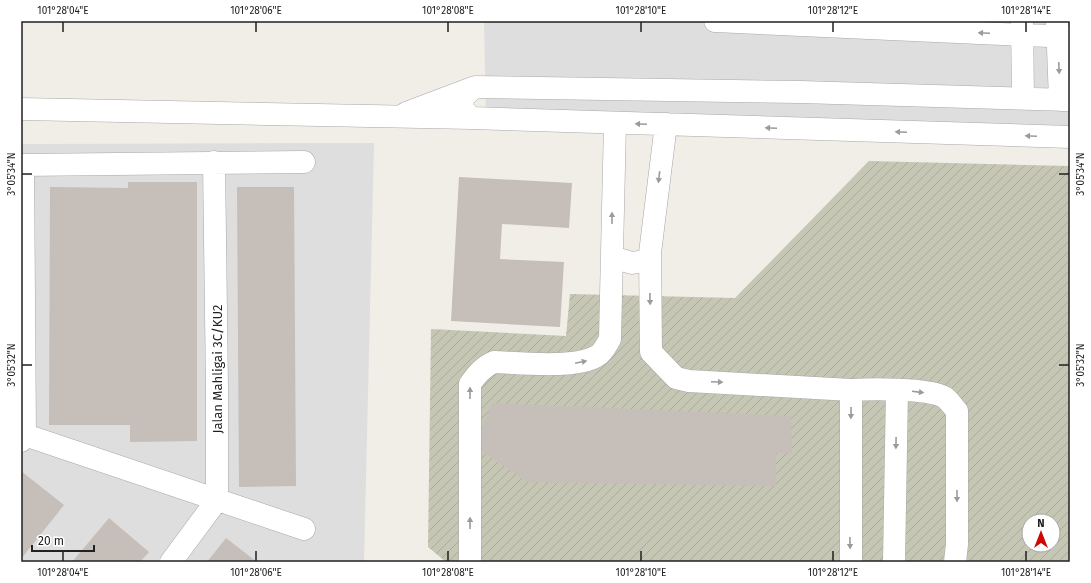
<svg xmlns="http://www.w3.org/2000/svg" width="1091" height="583" font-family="'Fira Sans',sans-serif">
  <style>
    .residential { fill: #dfdede }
    .construction { fill: url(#construction-furrows); fill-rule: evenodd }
    .building { fill: #c6beb8 }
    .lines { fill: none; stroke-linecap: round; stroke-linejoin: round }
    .minor-casing { stroke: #a8a8a8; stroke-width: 23 }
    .minor { stroke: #fff; stroke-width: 22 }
    .oneway { fill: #9b9b9b }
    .ticks { fill: none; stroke: #212121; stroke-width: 1.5 }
    .labels { text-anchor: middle; stroke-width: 3; stroke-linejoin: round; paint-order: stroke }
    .street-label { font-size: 13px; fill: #212121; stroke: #fff }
    .neatline { fill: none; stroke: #212121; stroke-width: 1.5 }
    .ticks-label { font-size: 10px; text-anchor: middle; fill: #212121 }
  </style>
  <defs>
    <pattern id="construction-furrows" width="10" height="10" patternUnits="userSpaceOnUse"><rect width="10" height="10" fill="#c6c6b4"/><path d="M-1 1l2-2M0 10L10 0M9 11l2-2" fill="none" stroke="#aaaa9a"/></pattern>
  </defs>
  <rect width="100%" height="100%" fill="#f1eee8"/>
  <path class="residential" d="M484 21H1070V137L486 121Z
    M374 143 364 562H21V144Z"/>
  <path class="construction" d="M869 161 1070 166V562H446L428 547 431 329 566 336 570 294 735 298ZM1029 521H1053V545H1029Z"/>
  <path class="building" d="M459 177 572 183 569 228 502 224 500 259 564 262 560 327 451 321Z
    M128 182H197V441L130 442V425H49L50 187 128 188Z
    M237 187H294L296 486 239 487Z
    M492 403 791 416 792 453H776V486L527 482 482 451V429Z
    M21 471 64 505 21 559Z
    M109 518 149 552 140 562H72Z
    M226 538 257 562H207Z"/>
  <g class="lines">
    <defs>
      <path id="minor" d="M715 21 1070 37
        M1022 21 1023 98
        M1057 22 1060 100
        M1070 100 801 92 475 87 463 97 462 109 472 118 1070 137
        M21 109 472 118
        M406 113 475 87
        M666 124 650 253 651 352 676 378 689 381 851 390V562
        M21 165 304 162
        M612 257 632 263 650 260
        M851 390C871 389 928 388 944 397 949 400 953 407 957 411V544L955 562
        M25 435 304 529
        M21 441 25 435 23 165
        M171 562 217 500V387L214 162
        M470 562V384C477 374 483 367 494 362 520 363 575 369 597 356 603 353 607 344 610 339L615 123
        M894 562 897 390"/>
    </defs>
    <use href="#minor" class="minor-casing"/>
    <use href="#minor" class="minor"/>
  </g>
  <defs><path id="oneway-solid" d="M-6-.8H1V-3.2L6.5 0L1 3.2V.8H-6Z"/></defs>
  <g class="oneway">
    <use href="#oneway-solid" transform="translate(984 33) rotate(-177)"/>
    <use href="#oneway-solid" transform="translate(1059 68) rotate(88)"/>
    <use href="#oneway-solid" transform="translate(641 124) rotate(-178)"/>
    <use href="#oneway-solid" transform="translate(771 128) rotate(-178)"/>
    <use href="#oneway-solid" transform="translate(901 132) rotate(-178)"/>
    <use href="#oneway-solid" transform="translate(1031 136) rotate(-178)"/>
    <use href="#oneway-solid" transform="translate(659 177) rotate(97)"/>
    <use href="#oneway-solid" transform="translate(612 218) rotate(-90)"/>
    <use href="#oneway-solid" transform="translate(650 299) rotate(89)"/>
    <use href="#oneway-solid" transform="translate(581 362) rotate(-12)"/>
    <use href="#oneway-solid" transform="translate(717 382) rotate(3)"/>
    <use href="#oneway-solid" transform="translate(918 392) rotate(7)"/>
    <use href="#oneway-solid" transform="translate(470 393) rotate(-90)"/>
    <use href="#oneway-solid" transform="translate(851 413) rotate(91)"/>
    <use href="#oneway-solid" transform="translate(896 443) rotate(91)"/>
    <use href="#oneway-solid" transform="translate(957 496) rotate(90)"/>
    <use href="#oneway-solid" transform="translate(470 523) rotate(-90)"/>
    <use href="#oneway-solid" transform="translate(850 543) rotate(89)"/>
  </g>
  <path class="ticks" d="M63 22V32M256 22V32M448 22V32M641 22V32M833 22V32M1026 22V32M22 174H32M1059 174H1069M22 365H32M1059 365H1069M63 551V561M256 551V561M448 551V561M641 551V561M833 551V561M1026 551V561"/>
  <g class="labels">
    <g class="street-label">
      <text transform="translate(217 369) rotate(-90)" y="5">Jalan Mahligai 3C/KU2</text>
    </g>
  </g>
  <rect width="1091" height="583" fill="none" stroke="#ffffff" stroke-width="44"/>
  <g transform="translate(1041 533)"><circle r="19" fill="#ffffff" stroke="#a6a6a6"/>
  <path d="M0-3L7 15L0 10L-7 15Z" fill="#cd0805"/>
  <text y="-6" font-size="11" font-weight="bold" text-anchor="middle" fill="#212121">N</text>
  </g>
  <path d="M32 545v6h62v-6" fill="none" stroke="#212121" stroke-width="2"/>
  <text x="38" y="545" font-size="12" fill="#212121" stroke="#ffffff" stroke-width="3" paint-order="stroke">20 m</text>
  <rect x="22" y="22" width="1047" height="539" class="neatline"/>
  <g class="ticks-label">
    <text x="63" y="14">101°28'04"E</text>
    <text x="256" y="14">101°28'06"E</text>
    <text x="448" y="14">101°28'08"E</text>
    <text x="641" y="14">101°28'10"E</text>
    <text x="833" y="14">101°28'12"E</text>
    <text x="1026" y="14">101°28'14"E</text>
    <text transform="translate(11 174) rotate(-90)" y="4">3°05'34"N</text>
    <text transform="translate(1080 174) rotate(-90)" y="4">3°05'34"N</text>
    <text transform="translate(11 365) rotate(-90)" y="4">3°05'32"N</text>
    <text transform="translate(1080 365) rotate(-90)" y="4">3°05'32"N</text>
    <text x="63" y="576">101°28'04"E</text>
    <text x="256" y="576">101°28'06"E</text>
    <text x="448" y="576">101°28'08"E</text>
    <text x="641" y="576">101°28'10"E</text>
    <text x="833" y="576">101°28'12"E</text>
    <text x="1026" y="576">101°28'14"E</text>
  </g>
</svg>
